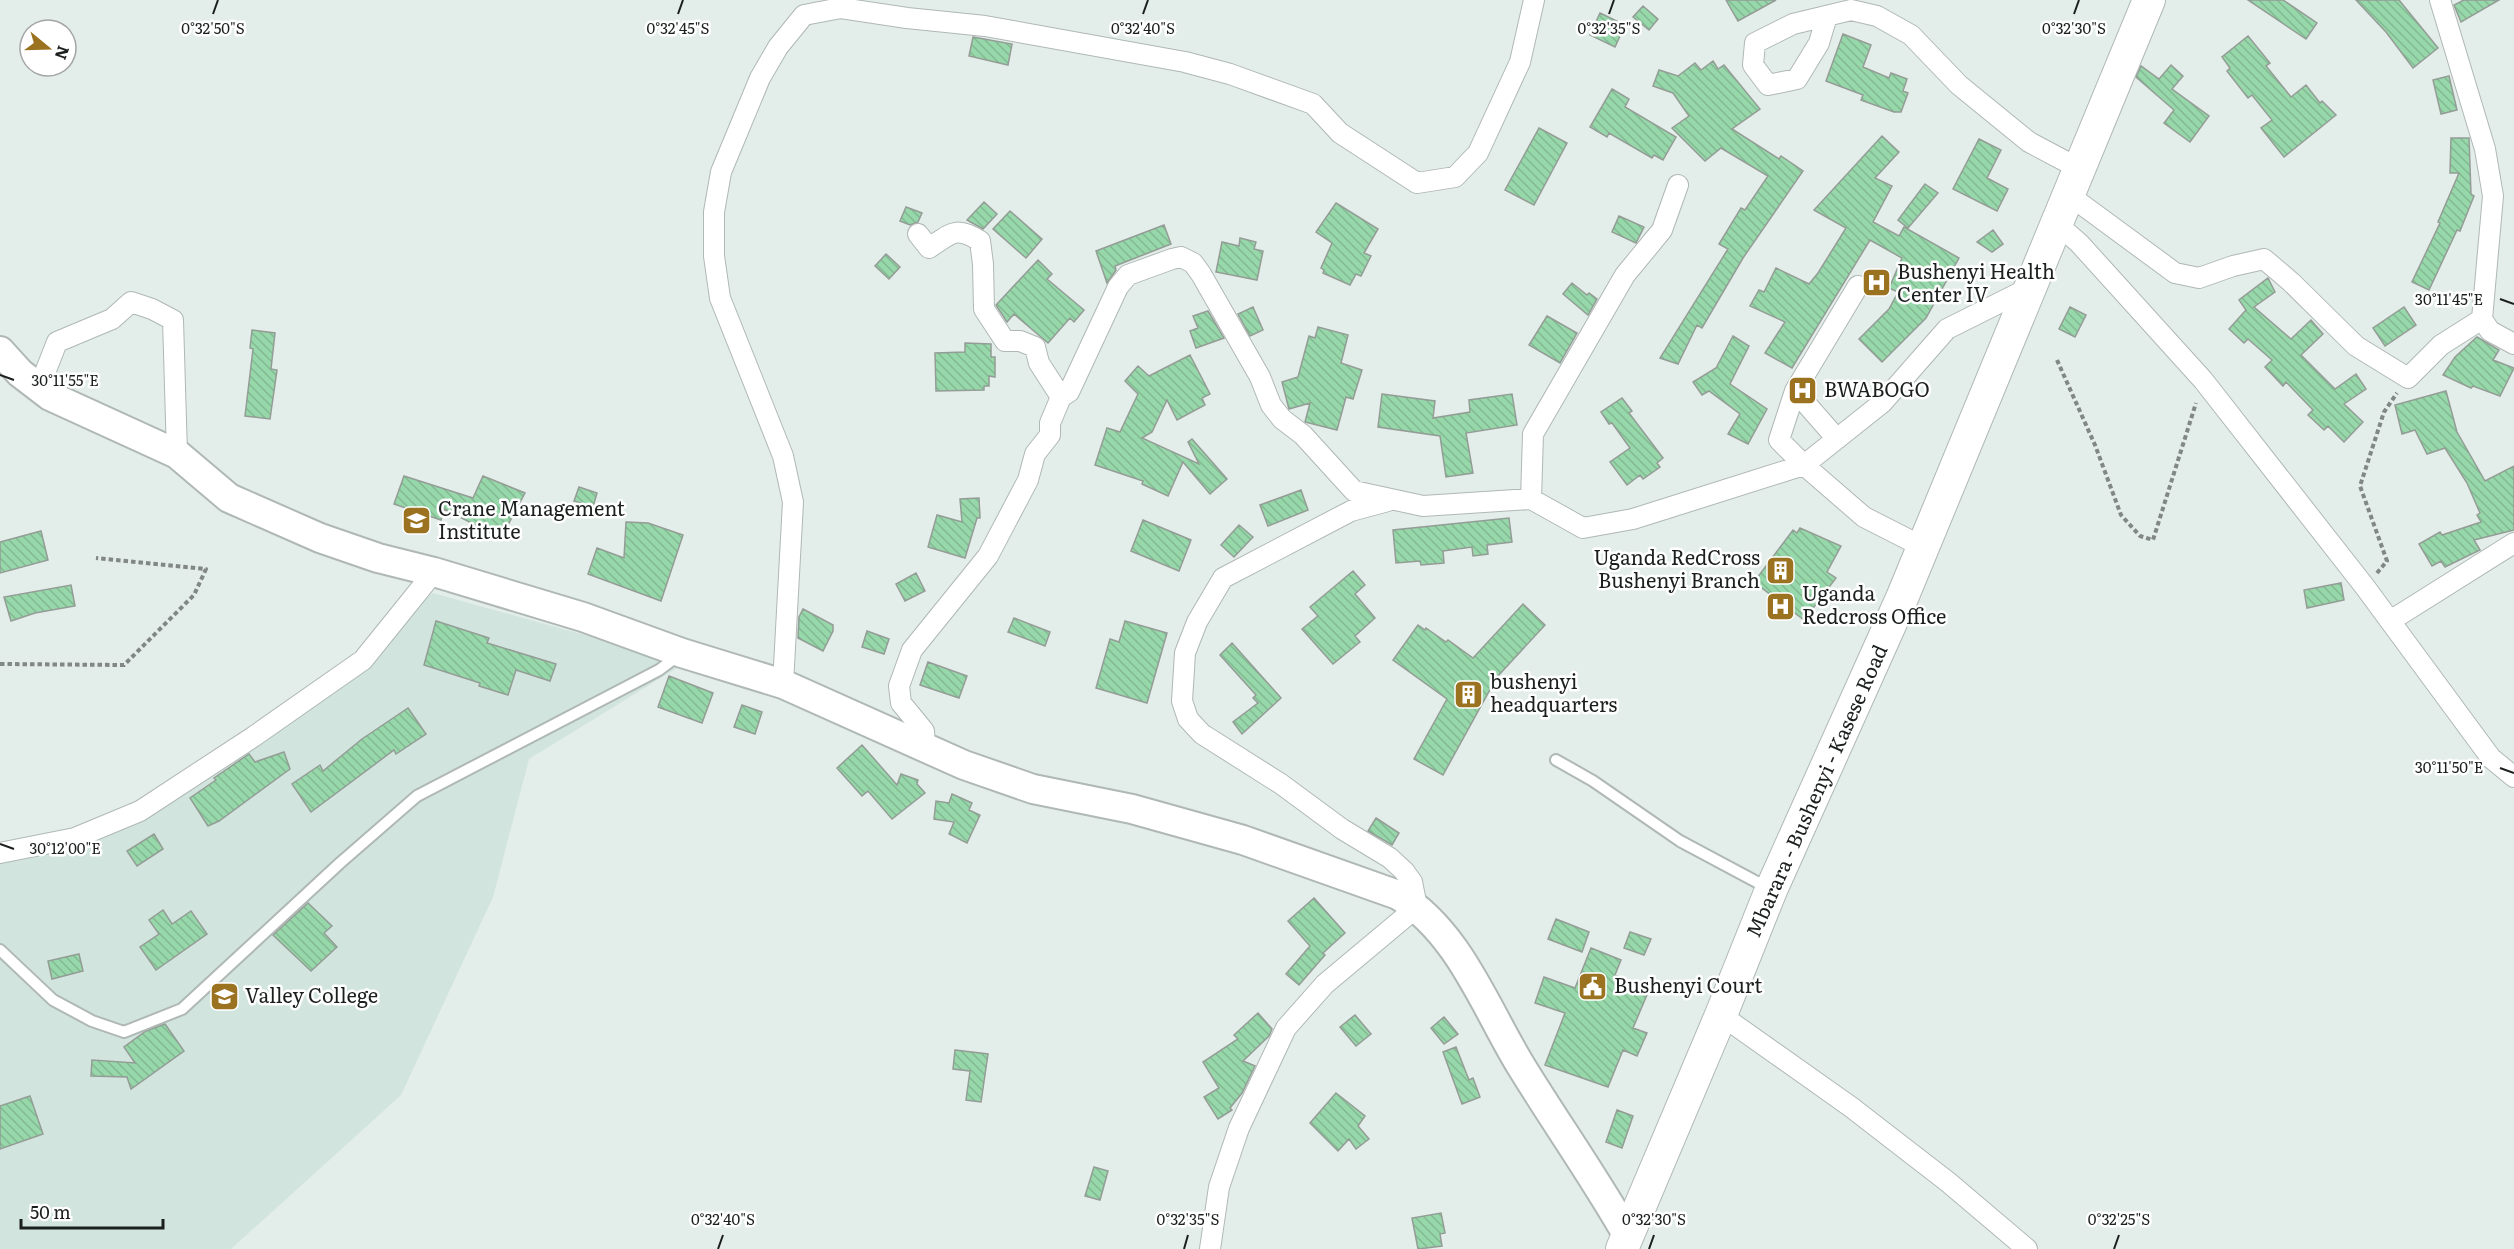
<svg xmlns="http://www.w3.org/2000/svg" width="2514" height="1249" font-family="Literata,serif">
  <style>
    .built { fill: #d1e4dd }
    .building { fill: url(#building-back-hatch); stroke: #949c96; stroke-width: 1.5 }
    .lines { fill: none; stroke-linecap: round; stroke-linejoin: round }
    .lane-casing { stroke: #afb8b5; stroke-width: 14 }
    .street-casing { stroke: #afb8b5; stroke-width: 22 }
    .secondary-casing { stroke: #afb8b5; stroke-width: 32 }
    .primary-casing { stroke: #afb8b5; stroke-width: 34 }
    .path { stroke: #808784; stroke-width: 4; stroke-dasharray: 4.5 3; stroke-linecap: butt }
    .lane { stroke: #fff; stroke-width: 10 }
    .street { stroke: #fff; stroke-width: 20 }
    .secondary { stroke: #fff; stroke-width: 28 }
    .primary { stroke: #fff; stroke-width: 32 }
    .ticks { fill: none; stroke: #1b1f1d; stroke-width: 2 }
    .labels { text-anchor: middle; stroke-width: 5; stroke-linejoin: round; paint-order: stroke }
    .poi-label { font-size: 20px; fill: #1b1f1d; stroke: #fff; text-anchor: start }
    .street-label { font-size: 20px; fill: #1b1f1d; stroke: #fff }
    .ticks-label { font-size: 15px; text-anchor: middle; fill: #1b1f1d; stroke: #fff; stroke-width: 5; stroke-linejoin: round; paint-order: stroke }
  </style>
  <defs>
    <pattern id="building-back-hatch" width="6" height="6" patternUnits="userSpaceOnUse" patternTransform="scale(1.5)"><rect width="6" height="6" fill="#97d8aa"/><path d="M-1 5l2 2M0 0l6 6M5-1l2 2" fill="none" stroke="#82b992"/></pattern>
  </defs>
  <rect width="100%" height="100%" fill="#e3ede9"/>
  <path class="built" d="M433 593 685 663 529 759 493 897 401 1095 231 1249H0V860L51 853 179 784 306 695Z"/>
  <path class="building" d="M1726 0H1776L1738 21Z
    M2248 0H2283L2317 23 2306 39Z
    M2356 0H2399L2438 48 2413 68 2386 32Z
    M2464 0H2499L2461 22 2454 5Z
    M1643 6 1658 19 1649 30 1633 17Z
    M1600 13 1625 25 1615 47 1590 35Z
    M1843 34 1871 45 1863 67 1889 78 1891 73 1907 79 1903 91 1908 93 1901 112H1894L1861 100 1863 95 1826 81Z
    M2248 36 2270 63 2266 66 2291 97 2306 85 2320 103 2322 101 2336 115 2284 157 2261 128 2272 120 2252 95 2248 98 2227 71 2230 68 2222 57Z
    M973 37 1012 44 1008 65 969 56Z
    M1713 61 1718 69 1724 65 1760 109 1732 129 1779 159 1781 156 1803 171 1743 258 1702 328 1697 325 1678 364 1660 358 1728 249 1719 244 1741 208 1745 210 1768 176 1721 148 1705 161 1672 128 1689 116 1673 93 1653 86 1659 70 1678 76 1695 63 1701 70Z
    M2171 65 2183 76 2172 89 2209 116 2190 142 2164 123 2174 110 2136 77 2141 66 2159 79Z
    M2449 76 2457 110 2441 114 2433 80Z
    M1612 89 1629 99 1625 107 1676 137 1663 160 1654 155 1652 158 1609 133 1607 137 1590 127Z
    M1539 128 1567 143 1534 205 1505 190Z
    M1882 136 1899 152 1875 178 1892 186 1873 222 1899 236 1904 227 1959 258 1926 318 1882 362 1859 339 1889 309 1898 292 1889 288 1902 258 1870 240 1792 368 1765 353 1785 322 1750 306 1759 290 1764 292 1776 268 1809 284 1818 273 1846 228 1814 210Z
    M2451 138H2469L2471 194 2474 196 2460 231 2457 230 2429 290 2412 282 2440 223 2438 222 2459 173H2450Z
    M1979 139 2001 150 1987 178 2008 189 1997 211 1953 189Z
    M1925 184 1938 193 1908 228 1898 220Z
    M984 202 997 214 983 229 967 220Z
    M1336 203 1378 229 1364 253 1371 256 1361 276 1356 274 1350 285 1323 273 1324 270 1321 268 1332 243 1316 232Z
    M906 207 922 213 918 222 910 225 900 221Z
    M1010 211 1042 239 1026 258 993 229Z
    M1619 216 1644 227 1636 243 1612 232Z
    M1164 225 1171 244 1115 266 1116 270 1107 283 1096 251Z
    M1993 230 2003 244 1992 252 1977 242Z
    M1240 238 1256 242 1254 249 1263 251 1257 280 1216 272 1222 242 1239 246Z
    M886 254 900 267 889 279 875 266Z
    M1038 260 1052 274 1047 279 1084 310 1074 322 1070 318 1048 343 1014 314 1007 322 996 305Z
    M2268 278 2275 292 2254 307 2291 339 2311 320 2323 334 2301 355 2335 389 2356 374 2366 389 2344 404 2363 422 2344 442 2328 426 2324 430 2308 415 2313 410 2286 382 2283 386 2265 367 2272 360 2248 339 2244 343 2229 329 2246 310 2239 300Z
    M1572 283 1587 295 1589 293 1597 299 1588 315 1563 294Z
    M1253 307 1263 330 1250 336 1238 314Z
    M2070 307 2086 315 2075 337 2059 329Z
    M2404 307 2416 325 2385 346 2373 328Z
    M1208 311 1224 338 1196 348 1190 331 1198 328 1193 316Z
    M1547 316 1577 333 1560 363 1529 345Z
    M1318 327 1348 335 1341 363 1362 370 1353 399 1346 397 1337 430 1305 422 1310 403 1289 409 1282 382 1298 377 1309 336 1315 338Z
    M252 330 275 333 271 369 277 370 270 419 245 416 253 349 250 348Z
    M1733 336 1749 346 1730 384 1767 409 1748 444 1728 434 1740 414 1709 391 1702 395 1693 382 1716 368Z
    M2477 337 2499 350 2493 360 2514 368 2500 396 2473 386 2471 388 2443 375 2455 357Z
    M965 343 991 344V357H995V377L989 376V386H984V390L936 391 935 353 965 352Z
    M1190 355 1210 394 1202 398 1205 405 1177 420 1167 400 1152 432 1142 438 1199 464 1188 442 1192 439 1227 479 1210 494 1183 462 1168 496 1142 484 1143 481 1095 465 1107 428 1120 432 1138 394 1125 381 1138 366 1149 376Z
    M2446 391 2457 432 2485 481 2514 466V530L2474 540 2480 550 2445 567 2441 561 2432 566 2419 544 2440 532 2442 535 2481 522 2477 515 2480 513 2467 483 2445 448 2427 454 2415 430 2402 434 2395 405Z
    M1382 394 1435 401 1433 418 1470 412 1469 400 1512 394 1517 425 1466 433 1473 473 1446 477 1440 436 1378 427Z
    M1622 398 1632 411 1629 413 1663 458 1657 463 1660 467 1643 479 1640 475 1627 485 1610 462 1630 448 1612 423 1609 424 1601 412Z
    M404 476 473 498 483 476 525 493 501 538 444 509 441 520 394 504Z
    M579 487 597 493 593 507 574 501Z
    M1301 490 1308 510 1268 526 1260 505Z
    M979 498 980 518H977L965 558 928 547 937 515 962 522 960 499Z
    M1509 518 1512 542 1487 545 1488 554 1473 556 1472 547 1443 551 1444 563 1421 565 1420 561 1396 563 1393 530Z
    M1143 520 1191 540 1179 571 1131 551Z
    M626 522 648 523 683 535 661 601 588 574 597 548 624 558Z
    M1239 525 1253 537 1234 557 1221 545Z
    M1800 528 1841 546 1827 572 1836 578 1804 620 1754 582 1793 530 1797 533Z
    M41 531 48 560 0 573V542Z
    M1353 571 1365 585 1355 594 1375 618 1355 636 1360 642 1333 664 1302 629 1318 616 1310 607Z
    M916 573 925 591 905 601 896 584Z
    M2341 583 2344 600 2307 608 2304 590Z
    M71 585 75 606 35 613 11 621 4 597Z
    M1523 604 1545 625 1497 677 1443 775 1414 759 1447 699 1393 660 1418 625 1425 630 1426 628 1446 642 1448 640 1473 658Z
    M803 609 833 625V631L823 651 798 638 799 617Z
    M1014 618 1050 632 1045 646 1008 632Z
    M436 621 489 638 487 643 556 664 550 681 516 670 508 695 479 686 480 683 424 665Z
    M1125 621 1167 633 1147 703 1096 688 1110 639 1119 642Z
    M867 631 889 639 884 654 862 647Z
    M1232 643 1281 698 1242 734 1233 722 1258 703 1253 698 1256 695 1220 655Z
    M928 662 967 676 959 698 920 685Z
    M669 676 713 693 702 723 658 707Z
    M742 705 762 712 755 734 734 727Z
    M408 708 426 734 396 754 394 750 311 812 292 784 320 765 323 771 362 739Z
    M862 745 897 785 901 774 918 780 917 784 925 793 892 819 868 791 862 796 837 768Z
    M284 752 290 769 219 821 208 826 190 798 216 780 214 778 249 754 255 762Z
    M952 794 972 803 969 810 980 815 967 843 949 834 954 822 934 819 936 801 949 803Z
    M1376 818 1399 833 1392 845 1368 831Z
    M154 834 163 849 137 866 127 851Z
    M1314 898 1345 933 1323 953 1325 955 1299 985 1286 974 1310 946 1288 921Z
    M308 903 332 926 324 933 337 947 311 971 273 935Z
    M163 910 172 924 191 911 207 934 156 970 140 947 159 934 149 920Z
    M1556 919 1589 932 1582 952 1548 939Z
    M1630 932 1651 939 1644 955 1624 948Z
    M1591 948 1621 960 1615 975 1649 990 1633 1028 1647 1033 1637 1056 1623 1050 1608 1087 1545 1065 1565 1013 1535 1003 1544 977 1575 988Z
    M79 954 83 971 52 979 48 961Z
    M1258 1013 1272 1029 1269 1036 1243 1061 1255 1066 1242 1093 1230 1108 1232 1110 1218 1119 1204 1097 1219 1088 1203 1062 1238 1039 1234 1035Z
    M1355 1015 1371 1034 1356 1046 1340 1027Z
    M1444 1017 1458 1034 1444 1044 1431 1028Z
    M165 1024 184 1051 131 1089 127 1077 91 1076 92 1060 135 1063 124 1047 146 1031Z
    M1456 1047 1469 1080 1473 1078 1480 1097 1462 1104 1443 1052Z
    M955 1050 988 1054 981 1102 966 1100 970 1071 953 1069Z
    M1336 1093 1365 1116 1358 1126 1369 1139 1356 1149 1349 1139 1338 1151 1310 1123Z
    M30 1096 43 1134 0 1149V1106Z
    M1617 1110 1633 1116 1622 1148 1606 1142Z
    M1094 1167 1108 1171 1100 1200 1085 1196Z
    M1441 1213 1445 1233 1440 1234 1442 1246 1418 1249 1412 1218Z"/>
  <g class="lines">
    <defs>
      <path id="lane" d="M1556 760 1593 781 1680 841 1768 888
        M0 950 53 1000 92 1021 124 1032 182 1009 340 863 417 796 659 670 679 655"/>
      <path id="street" d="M1827 16 1819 43 1797 79 1768 85 1753 65 1755 43 1793 24 1851 10 1877 16 1911 35 1959 85 2029 142 2080 169
        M2069 195 2175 273 2199 278 2233 266 2264 259 2291 282 2356 346 2408 378 2441 345 2482 319 2493 196 2485 149 2440 0
        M2057 224 2079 243 2203 380 2365 587 2491 758 2514 777
        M918 234 929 248C951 234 955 225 980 241L983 264 984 309 1005 341H1020L1035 347 1039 363 1061 397
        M1858 286 1795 391 1779 440 1804 465 1864 517 1923 547
        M2482 319 2490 331 2514 344
        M39 388 57 342 112 319 131 302 152 309 173 320 177 454
        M1795 391 1837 439
        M1531 499 1533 434 1625 275 1662 230 1678 185
        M2390 621 2514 543
        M783 684 793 502 783 456 720 298 714 256V212L721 172 760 78 778 47 804 15 841 8 907 18 985 26 1185 62 1230 74 1313 104 1340 133 1417 183 1455 177 1478 153 1520 62 1534 0
        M925 748 924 731 901 703 899 686 912 650 988 556 1028 480 1035 454 1050 435V423L1061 397 1069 392 1118 287 1128 275 1172 259 1181 257 1193 263 1201 274 1260 377 1271 405 1282 419 1303 435 1354 491 1423 506 1531 499 1583 528 1633 519 1804 465 1882 403 1947 329 2029 288
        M0 853 75 838 140 811 253 737 363 660 434 572
        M1721 1015 1851 1107 1948 1182 2027 1249
        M1210 1249 1219 1187 1239 1128 1286 1028 1325 984 1417 907 1412 882 1404 871 1390 858 1342 829 1281 784 1202 734 1188 719 1182 701 1185 653 1197 622 1223 578 1351 511 1388 501"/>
      <path id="secondary" d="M0 351 20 373 50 396 177 454 229 498 320 538 378 558 434 572 583 617 682 653 783 684 964 765 1033 789 1132 809 1243 840 1398 895C1459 932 1485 1007 1521 1066 1556 1123 1595 1178 1628 1236"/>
      <path id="primary" d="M1622 1249 1721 1015 1771 890 1902 598 2149 0"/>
    </defs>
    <use href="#lane" class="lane-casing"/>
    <use href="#street" class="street-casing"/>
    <use href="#secondary" class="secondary-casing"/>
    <use href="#primary" class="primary-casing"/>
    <path class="path" d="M2057 360 2095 445 2121 515 2140 536 2153 540 2196 403
      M2377 573 2387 561 2360 486 2384 412 2397 393
      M0 664 124 665 194 595 206 569 96 558"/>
    <use href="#lane" class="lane"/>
    <use href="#street" class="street"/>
    <use href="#secondary" class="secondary"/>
    <use href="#primary" class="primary"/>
  </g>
  <path class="ticks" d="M213 14 218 0M678 14 683 0M1143 14 1148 0M1609 14 1614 0M2074 14 2079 0M2500 299 2514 304M0 375 14 380M2500 768 2514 773M0 844 14 849M718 1249 723 1235M1184 1249 1188 1235M1649 1249 1654 1235M2114 1249 2119 1235"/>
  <defs>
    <symbol id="hospital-square" viewBox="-11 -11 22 22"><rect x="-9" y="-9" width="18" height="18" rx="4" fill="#9b721f" stroke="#fff"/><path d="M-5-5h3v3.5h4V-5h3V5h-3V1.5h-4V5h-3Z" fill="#fff"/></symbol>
    <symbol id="school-square" viewBox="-11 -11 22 22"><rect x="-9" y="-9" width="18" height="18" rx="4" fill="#9b721f" stroke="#fff"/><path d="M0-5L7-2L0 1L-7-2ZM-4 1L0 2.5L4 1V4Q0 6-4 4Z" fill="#fff"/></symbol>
    <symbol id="building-square" viewBox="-11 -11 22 22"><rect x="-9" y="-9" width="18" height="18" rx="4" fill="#9b721f" stroke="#fff"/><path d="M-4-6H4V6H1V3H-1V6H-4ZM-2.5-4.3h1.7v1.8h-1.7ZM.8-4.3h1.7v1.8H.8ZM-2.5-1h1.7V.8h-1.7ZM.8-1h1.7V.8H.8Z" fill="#fff"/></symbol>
    <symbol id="civic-square" viewBox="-11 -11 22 22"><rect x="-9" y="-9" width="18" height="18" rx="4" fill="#9b721f" stroke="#fff"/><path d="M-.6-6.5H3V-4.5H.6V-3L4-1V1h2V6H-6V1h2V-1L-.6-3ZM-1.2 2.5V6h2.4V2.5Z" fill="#fff"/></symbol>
  </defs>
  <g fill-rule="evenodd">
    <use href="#hospital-square" x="1860" y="266" width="33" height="33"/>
    <use href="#hospital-square" x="1786" y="374" width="33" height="33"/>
    <use href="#school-square" x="400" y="504" width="33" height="33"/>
    <use href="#building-square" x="1764" y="554" width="33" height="33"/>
    <use href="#hospital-square" x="1764" y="590" width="33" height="33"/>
    <use href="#building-square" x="1452" y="678" width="33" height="33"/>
    <use href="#civic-square" x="1576" y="970" width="33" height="33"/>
    <use href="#school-square" x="208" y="980" width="33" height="33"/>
  </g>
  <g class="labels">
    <g class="poi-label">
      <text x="1897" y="279">Bushenyi Health<tspan x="1897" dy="23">Center IV</tspan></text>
      <text x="1824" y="397">BWABOGO</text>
      <text x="438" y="516">Crane Management<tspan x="438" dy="23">Institute</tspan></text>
      <text x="1760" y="565" text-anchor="end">Uganda RedCross<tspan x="1760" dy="23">Bushenyi Branch</tspan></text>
      <text x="1802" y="601">Uganda<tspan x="1802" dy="23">Redcross Office</tspan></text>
      <text x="1490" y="689">bushenyi<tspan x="1490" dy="23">headquarters</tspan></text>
      <text x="1614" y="993">Bushenyi Court</text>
      <text x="245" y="1003">Valley College</text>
    </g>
    <g class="street-label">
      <text transform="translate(1817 791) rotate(-66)" y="7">Mbarara - Bushenyi - Kasese Road</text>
    </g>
  </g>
  <g class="ticks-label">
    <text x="1143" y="34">0°32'40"S</text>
    <text x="213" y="34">0°32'50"S</text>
    <text x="678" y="34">0°32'45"S</text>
    <text x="1609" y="34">0°32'35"S</text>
    <text x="2074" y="34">0°32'30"S</text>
    <text x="2449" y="305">30°11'45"E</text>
    <text x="65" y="386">30°11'55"E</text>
    <text x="2449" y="773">30°11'50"E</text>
    <text x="65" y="854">30°12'00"E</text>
    <text x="723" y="1225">0°32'40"S</text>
    <text x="1188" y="1225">0°32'35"S</text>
    <text x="1654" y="1225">0°32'30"S</text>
    <text x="2119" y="1225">0°32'25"S</text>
  </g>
  <g transform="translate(48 48) rotate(109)"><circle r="28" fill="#ffffff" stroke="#a4a5a5" stroke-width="1.5"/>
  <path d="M0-4.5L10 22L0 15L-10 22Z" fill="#9b721f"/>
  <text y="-9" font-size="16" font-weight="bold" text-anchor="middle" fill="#1b1f1d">N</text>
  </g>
  <path d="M21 1219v9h142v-9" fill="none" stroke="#1b1f1d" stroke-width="3"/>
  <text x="30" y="1219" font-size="18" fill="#1b1f1d" stroke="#ffffff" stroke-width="4.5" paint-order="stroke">50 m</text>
</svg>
